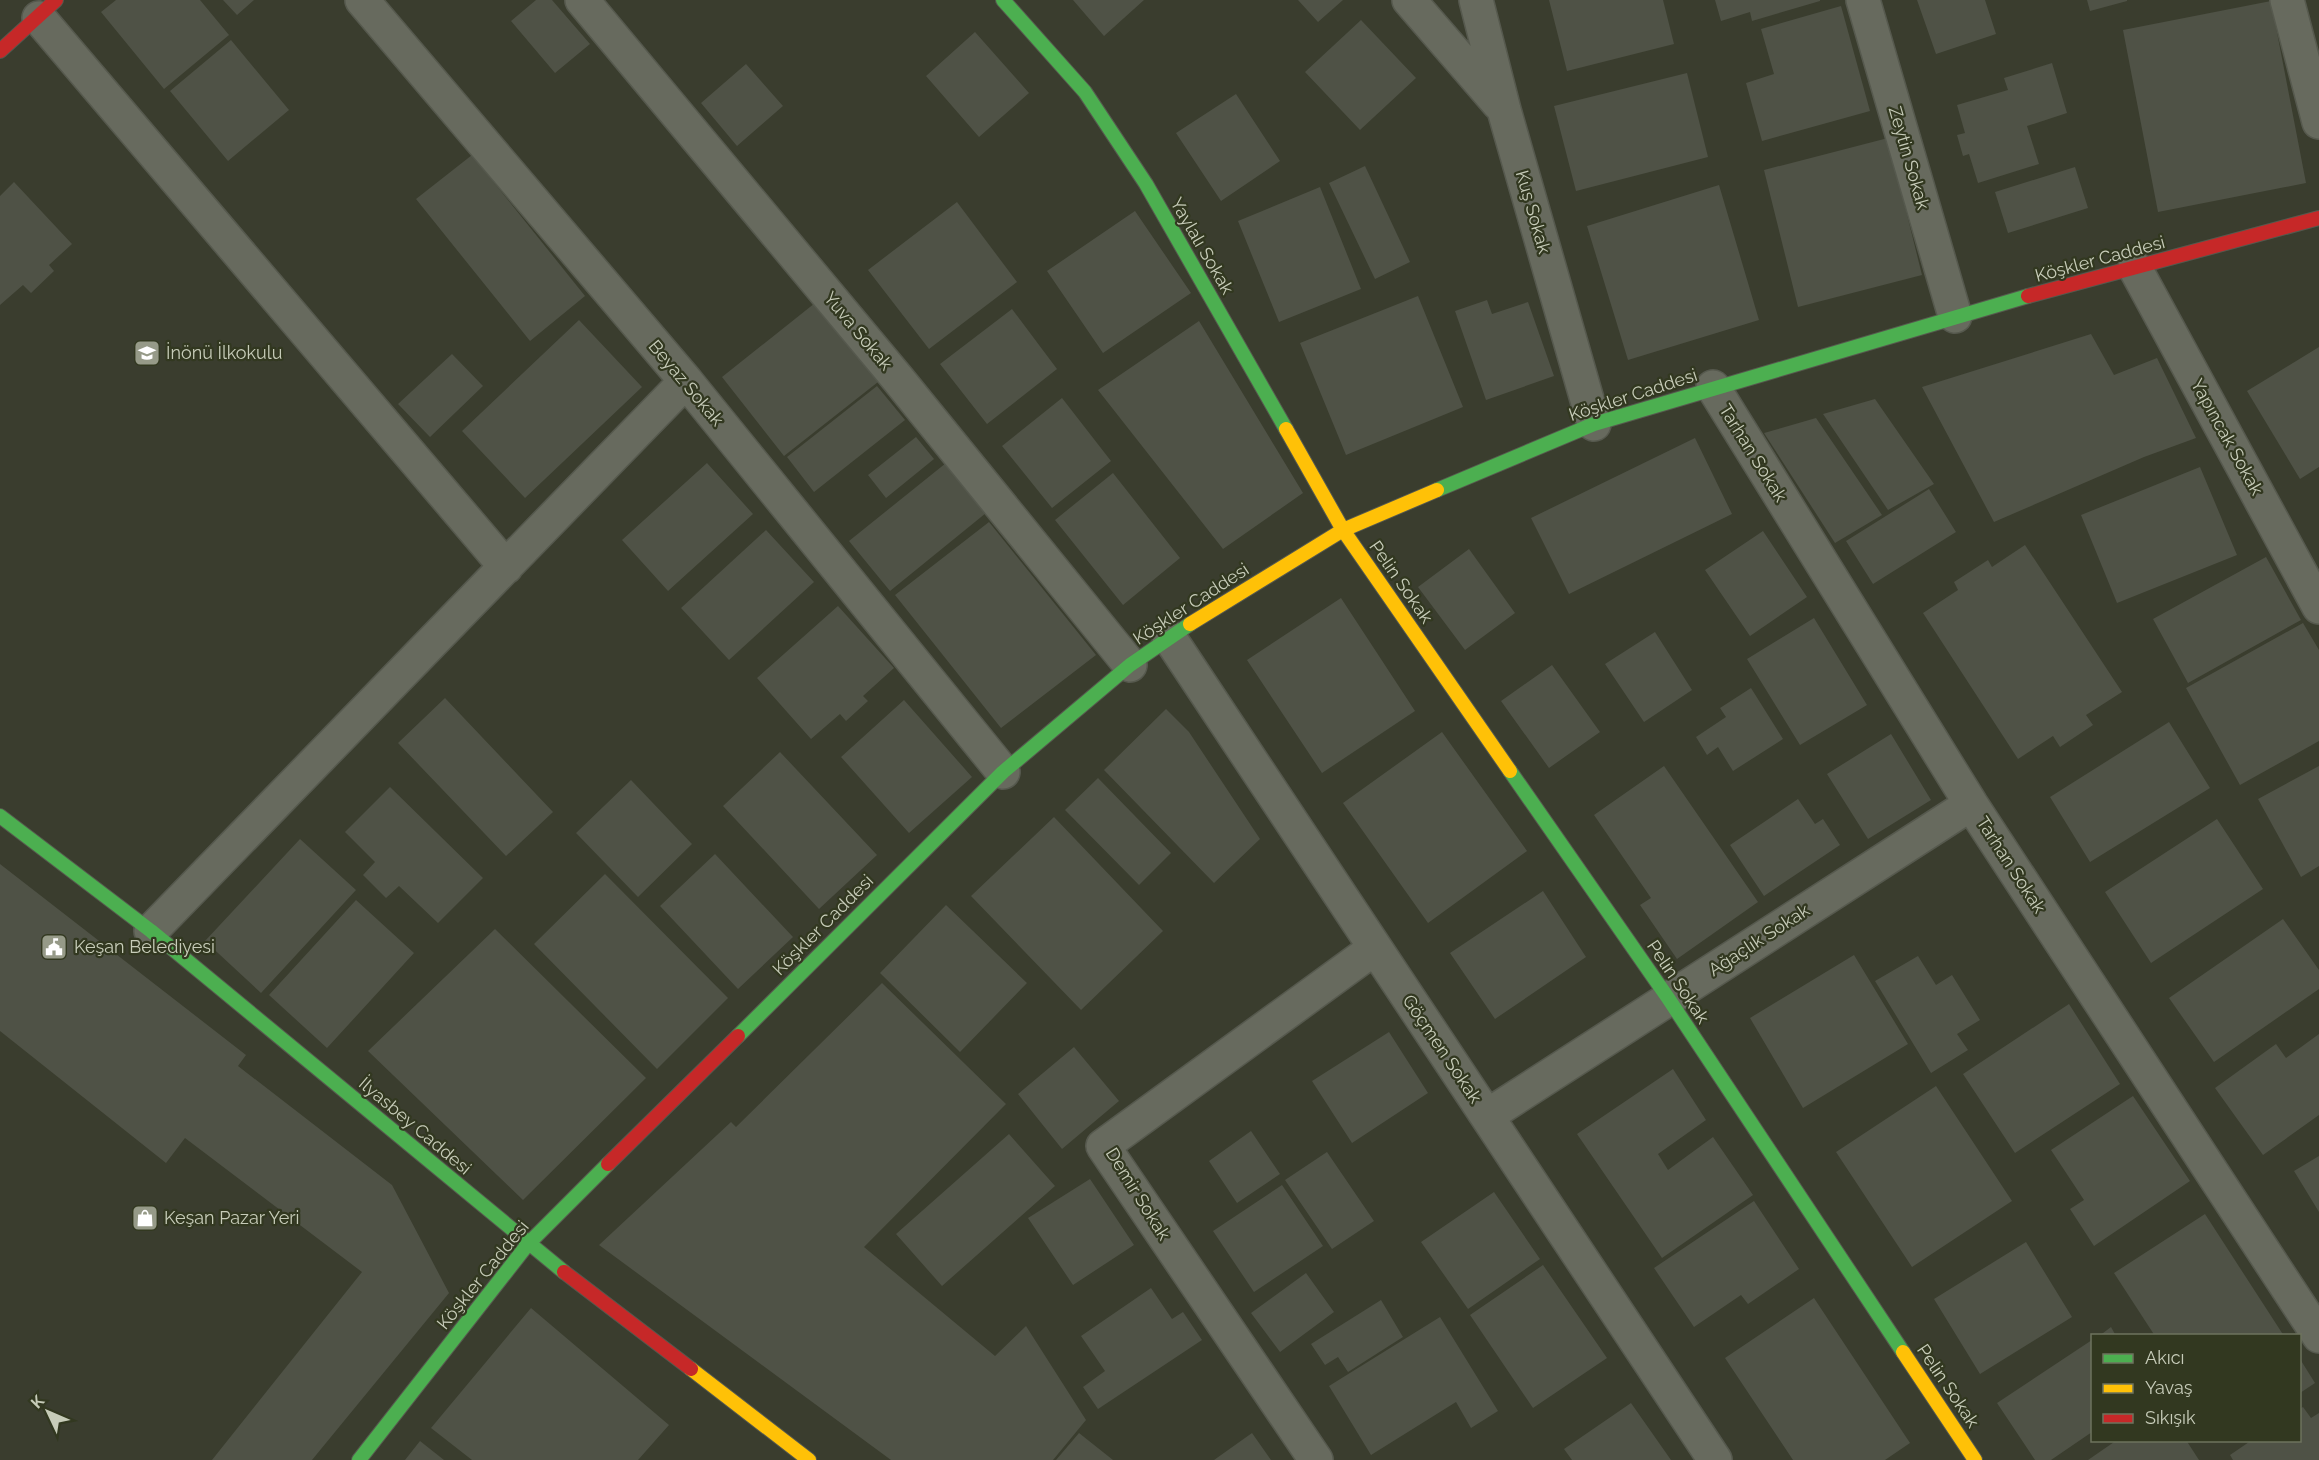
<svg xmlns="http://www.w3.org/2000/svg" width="2319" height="1460" font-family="Raleway,sans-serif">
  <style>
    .building { fill: #4f5246 }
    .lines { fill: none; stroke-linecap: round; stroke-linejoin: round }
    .street-casing { stroke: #56594e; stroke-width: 36 }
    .fast-casing { stroke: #56594e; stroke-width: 16 }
    .slow-casing { stroke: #56594e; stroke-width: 16 }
    .jam-casing { stroke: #56594e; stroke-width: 16 }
    .street { stroke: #676a5e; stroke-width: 33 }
    .fast { stroke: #4caf50; stroke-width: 14 }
    .slow { stroke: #ffc107; stroke-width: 14 }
    .jam { stroke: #c62828; stroke-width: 14 }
    .labels { text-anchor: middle; stroke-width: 4.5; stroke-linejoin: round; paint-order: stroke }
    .street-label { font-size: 18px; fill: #c7ccb9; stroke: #323820 }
    .poi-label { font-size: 18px; fill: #c7ccb9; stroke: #323820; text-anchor: start }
  </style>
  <rect width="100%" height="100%" fill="#3a3d2e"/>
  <path class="building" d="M116 0H200L229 35 164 89 101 12Z
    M223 0H254L237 15Z
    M536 0H552L590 44 555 73 511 21Z
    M1073 0H1144L1104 36Z
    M1298 0H1343L1318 22Z
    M1549 0H1663L1674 44 1567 71Z
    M1715 0H1820V1L1752 21 1750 12 1721 21Z
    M1917 0H1985L1996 34 1936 54Z
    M2087 0H2127V1L2090 11Z
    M2271 1 2306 183 2158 212 2123 30Z
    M1841 6 1870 111 1762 141 1746 83 1774 74 1761 29Z
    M1361 20 1416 78 1360 130 1305 72Z
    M975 32 1029 93 979 137 926 76Z
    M231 40 289 110 228 161 170 91Z
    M2052 63 2067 113 2027 126 2039 164 1978 183 1969 154 1963 156 1957 135 1965 133 1957 105 2008 90 2004 78Z
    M746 64 783 106 737 146 701 103Z
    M1687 73 1708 157 1576 191 1554 106Z
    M1236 94 1280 161 1221 201 1176 133Z
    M1888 138 1922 275 1798 307 1764 170Z
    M472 155 585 296 530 341 416 199Z
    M1365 166 1410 262 1375 279 1329 183Z
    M2075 167 2088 208 2008 233 1995 192Z
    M14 182 72 244 49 265 54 271 31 293 23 285 0 305V196Z
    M1719 185 1759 320 1628 360 1587 226Z
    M1320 187 1361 289 1279 322 1238 221Z
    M957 202 1017 282 929 349 868 270Z
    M1135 211 1191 293 1103 353 1047 271Z
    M1418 296 1463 407 1346 455 1300 343Z
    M1487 300 1492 314 1528 302 1554 376 1486 400 1455 311Z
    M815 303 878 382 784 456 722 377Z
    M1012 309 1057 369 987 424 940 364Z
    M579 320 642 387 525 498 462 431Z
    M1199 321 1303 493 1223 549 1098 390Z
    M2091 334 2114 375 2157 358 2196 438 2144 457 1994 522 1922 387Z
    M2319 347V467L2300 479 2247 391Z
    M452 354 483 386 430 437 398 404Z
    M877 386 905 420 814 492 787 457Z
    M1062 398 1111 461 1052 508 1002 446Z
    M1875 399 1934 484 1888 510 1823 414Z
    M1816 418 1882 515 1835 543 1764 433Z
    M916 437 934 459 886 498 868 475Z
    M1695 438 1732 514 1569 594 1531 518Z
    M707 463 753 514 668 591 622 540Z
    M946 463 986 513 890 591 849 541Z
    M2200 467 2237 555 2117 603 2081 515Z
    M1113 473 1180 558 1123 605 1055 520Z
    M1929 489 1956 532 1873 584 1846 541Z
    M989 522 1096 655 1001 728 895 595Z
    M766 530 814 582 729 660 681 608Z
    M1763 531 1807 597 1750 636 1705 570Z
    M2025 545 2122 692 2086 715 2093 725 2060 747 2053 736 2018 759 1923 613 1958 590 1954 582 1988 560 1992 567Z
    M1469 549 1515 613 1465 650 1418 587Z
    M2266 557 2301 620 2188 683 2153 619Z
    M1341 598 1415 711 1322 773 1247 660Z
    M838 606 894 668 863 696 868 701 846 721 840 714 811 739 757 678Z
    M1814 618 1867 705 1800 745 1747 659Z
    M2303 623 2319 650V741L2240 785 2186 688Z
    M1655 632 1692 690 1644 722 1605 664Z
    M1552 665 1600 732 1549 768 1501 701Z
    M1751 688 1783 739 1733 771 1718 747 1707 755 1696 737 1726 717 1720 708Z
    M445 698 553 812 506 856 398 743Z
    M904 700 972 777 909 833 841 757Z
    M1166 709 1189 732 1260 839 1214 883 1104 770Z
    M2169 722 2210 788 2090 862 2050 797Z
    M1442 732 1527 851 1428 923 1343 803Z
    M1891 734 1931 800 1868 839 1827 774Z
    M780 752 877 855 819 909 723 806Z
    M1664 766 1758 902 1677 959 1640 905 1651 898 1594 815Z
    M2319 766V866L2301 877 2258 799Z
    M1098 778 1171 853 1139 885 1065 810Z
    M631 780 692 844 638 897 576 833Z
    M390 787 483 878 438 923 399 886 386 898 363 875 375 862 345 832Z
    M1798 799 1815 824 1823 819 1840 845 1764 896 1730 845Z
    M1054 817 1163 931 1081 1010 971 896Z
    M2217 819 2263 889 2151 963 2105 892Z
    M300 839 356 890 261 993 205 941Z
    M715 854 793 937 738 989 660 906Z
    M0 864 246 1055 238 1066 392 1185 449 1293 312 1460H212L362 1272 185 1138 166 1163 0 1031Z
    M605 874 728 998 657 1069 534 944Z
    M1543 891 1586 957 1495 1019 1450 953Z
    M356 900 414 953 327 1048 269 995Z
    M946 905 1027 983 960 1052 880 973Z
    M2283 919 2319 970V989L2214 1062 2169 998Z
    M495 929 646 1078 523 1200 368 1051Z
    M1854 955 1908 1044 1803 1108 1750 1018Z
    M1918 956 1936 985 1952 975 1980 1020 1957 1034 1968 1050 1931 1073 1875 981Z
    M882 983 1006 1104 864 1247 995 1356 1026 1326 1086 1420 1053 1460H891L599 1245 731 1122 736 1127Z
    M2069 1004 2120 1084 2015 1153 1963 1074Z
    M1389 1032 1428 1093 1352 1143 1312 1081Z
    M2319 1034V1115L2263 1155 2215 1088 2276 1044 2286 1058Z
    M1074 1047 1119 1101 1062 1149 1018 1094Z
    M1673 1069 1706 1120 1658 1154 1668 1170 1713 1137 1753 1195 1662 1258 1577 1134Z
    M1936 1086 2012 1201 1912 1267 1836 1152Z
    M2133 1096 2190 1181 2094 1246 2070 1209 2084 1200 2051 1150Z
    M1251 1131 1280 1174 1237 1203 1209 1161Z
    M1009 1134 1055 1186 942 1286 896 1234Z
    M1327 1152 1374 1221 1332 1249 1285 1180Z
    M2319 1156V1212L2294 1171Z
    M1090 1179 1134 1245 1073 1285 1028 1218Z
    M1282 1185 1323 1246 1254 1292 1213 1231Z
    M1494 1192 1540 1259 1468 1309 1421 1242Z
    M1754 1201 1799 1269 1748 1304 1741 1295 1694 1327 1654 1268Z
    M2205 1214 2284 1336H2155L2114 1273Z
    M2026 1242 2072 1317 1980 1374 1934 1299Z
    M1543 1265 1607 1358 1533 1408 1470 1315Z
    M1306 1273 1334 1312 1280 1352 1251 1313Z
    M1151 1288 1172 1319 1183 1312 1202 1340 1098 1409 1083 1387 1105 1371 1081 1336Z
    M1814 1298 1910 1443 1885 1460H1793L1725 1358Z
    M1381 1300 1403 1337 1348 1372 1338 1357 1325 1365 1311 1344Z
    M531 1308 669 1425 638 1460H472L431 1428Z
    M1440 1317 1498 1411 1471 1428 1456 1402 1371 1455 1329 1386Z
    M2111 1327 2116 1336H2099Z
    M2092 1340V1432L2051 1460H2035L1997 1403Z
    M2300 1359 2315 1383 2300 1393Z
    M1631 1403 1671 1460H1572L1564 1449Z
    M2303 1407 2311 1418 2319 1413V1460H2233L2230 1455 2252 1440H2300V1409Z
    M1079 1433 1113 1460H1056Z
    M1252 1433 1271 1460H1214Z
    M2117 1440H2186L2199 1460H2088Z
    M420 1441 444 1460H405Z"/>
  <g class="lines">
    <defs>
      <path id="street" d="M362 0 686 381 1003 772
        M582 0 898 379 1130 665
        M1409 0 1499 104
        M1476 0 1504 110 1594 424
        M1863 0 1955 316
        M2287 0 2319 122
        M39 18 506 567
        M2135 268 2319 607
        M1713 387 1971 804 2319 1336
        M1169 637 1715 1460
        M151 931 686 381
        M1487 1116 1971 804
        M1316 1460 1103 1146 1375 948"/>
      <path id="fast" d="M1003 0 1085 92 1146 184 1286 429
        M1437 490 1594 424 2028 296
        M1510 771 1668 998 1903 1352
        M0 816 151 931 564 1272
        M738 1036 1003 772 1130 665 1190 624
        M359 1460 528 1244 608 1164"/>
      <path id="slow" d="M1286 429 1343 530 1510 771
        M1190 624 1343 530 1437 490
        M1903 1352 1975 1460
        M691 1369 809 1460"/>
      <path id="jam" d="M0 51 56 0
        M2028 296 2319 218
        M608 1164 738 1036
        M564 1272 691 1369"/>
    </defs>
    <use href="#street" class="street-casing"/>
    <use href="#fast" class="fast-casing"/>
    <use href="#slow" class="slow-casing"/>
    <use href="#jam" class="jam-casing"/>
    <use href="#street" class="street"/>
    <use href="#fast" class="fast"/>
    <use href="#slow" class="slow"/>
    <use href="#jam" class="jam"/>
  </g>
  <defs>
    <symbol id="school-square" viewBox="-11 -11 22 22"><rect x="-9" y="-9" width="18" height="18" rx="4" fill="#969a88" stroke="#323820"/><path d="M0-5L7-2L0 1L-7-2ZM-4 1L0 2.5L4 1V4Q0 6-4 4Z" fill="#fff"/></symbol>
    <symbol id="civic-square" viewBox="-11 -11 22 22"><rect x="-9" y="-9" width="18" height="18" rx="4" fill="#969a88" stroke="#323820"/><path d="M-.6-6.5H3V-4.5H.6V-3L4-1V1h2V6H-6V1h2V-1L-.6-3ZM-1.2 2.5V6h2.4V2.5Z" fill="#fff"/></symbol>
    <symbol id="shop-square" viewBox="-11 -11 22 22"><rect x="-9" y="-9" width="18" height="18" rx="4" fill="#969a88" stroke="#323820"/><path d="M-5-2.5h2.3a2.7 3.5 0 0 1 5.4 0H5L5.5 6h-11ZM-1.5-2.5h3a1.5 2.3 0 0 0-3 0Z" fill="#fff"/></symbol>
  </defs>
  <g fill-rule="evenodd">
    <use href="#school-square" x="132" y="338" width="30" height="30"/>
    <use href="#civic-square" x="39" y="932" width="30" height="30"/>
    <use href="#shop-square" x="130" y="1203" width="30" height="30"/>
  </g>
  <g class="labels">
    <g class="street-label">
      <text transform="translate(1909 158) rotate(74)" y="6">Zeytin Sokak</text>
      <text transform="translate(1533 212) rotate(74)" y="6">Kuş Sokak</text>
      <text transform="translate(1202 246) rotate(60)" y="6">Yaylalı Sokak</text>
      <text transform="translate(2100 259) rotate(-15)" y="6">Köşkler Caddesi</text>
      <text transform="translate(858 331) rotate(50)" y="6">Yuva Sokak</text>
      <text transform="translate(686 383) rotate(50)" y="6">Beyaz Sokak</text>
      <text transform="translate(1633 395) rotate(-18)" y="6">Köşkler Caddesi</text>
      <text transform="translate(2227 437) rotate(61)" y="6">Yapıncak Sokak</text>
      <text transform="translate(1753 453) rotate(58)" y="6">Tarhan Sokak</text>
      <text transform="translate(1401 582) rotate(55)" y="6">Pelin Sokak</text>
      <text transform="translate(1191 604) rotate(-33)" y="6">Köşkler Caddesi</text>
      <text transform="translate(2011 865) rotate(57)" y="6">Tarhan Sokak</text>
      <text transform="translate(823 925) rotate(-45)" y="6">Köşkler Caddesi</text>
      <text transform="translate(1759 940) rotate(-33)" y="6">Ağaçlık Sokak</text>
      <text transform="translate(1678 982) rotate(56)" y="6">Pelin Sokak</text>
      <text transform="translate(1442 1049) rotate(56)" y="6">Göçmen Sokak</text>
      <text transform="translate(415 1126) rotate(40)" y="6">İlyasbey Caddesi</text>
      <text transform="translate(1138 1194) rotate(58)" y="6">Demir Sokak</text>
      <text transform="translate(483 1275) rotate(-51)" y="6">Köşkler Caddesi</text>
      <text transform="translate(1948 1386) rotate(56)" y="6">Pelin Sokak</text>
    </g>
    <g class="poi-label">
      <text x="166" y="359">İnönü İlkokulu</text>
      <text x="74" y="953">Keşan Belediyesi</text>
      <text x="164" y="1224">Keşan Pazar Yeri</text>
    </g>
  </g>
  <rect x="2091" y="1334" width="210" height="108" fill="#323820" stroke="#6e735d" stroke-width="1.5"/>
  <rect x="2103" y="1354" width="30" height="9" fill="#4caf50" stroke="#6e735d" stroke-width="1.5"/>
  <text x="2145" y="1364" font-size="18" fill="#c7ccb9">Akıcı</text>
  <rect x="2103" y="1384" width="30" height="9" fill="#ffc107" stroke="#6e735d" stroke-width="1.5"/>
  <text x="2145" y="1394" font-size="18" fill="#c7ccb9">Yavaş</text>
  <rect x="2103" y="1414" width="30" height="9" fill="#c62828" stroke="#6e735d" stroke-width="1.5"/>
  <text x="2145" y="1424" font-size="18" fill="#c7ccb9">Sıkışık</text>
  <g transform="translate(48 1412) rotate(314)" stroke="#323820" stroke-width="4.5" paint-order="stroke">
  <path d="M0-4.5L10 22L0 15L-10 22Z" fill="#c7ccb9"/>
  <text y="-9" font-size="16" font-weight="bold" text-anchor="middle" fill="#c7ccb9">K</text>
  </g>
</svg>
